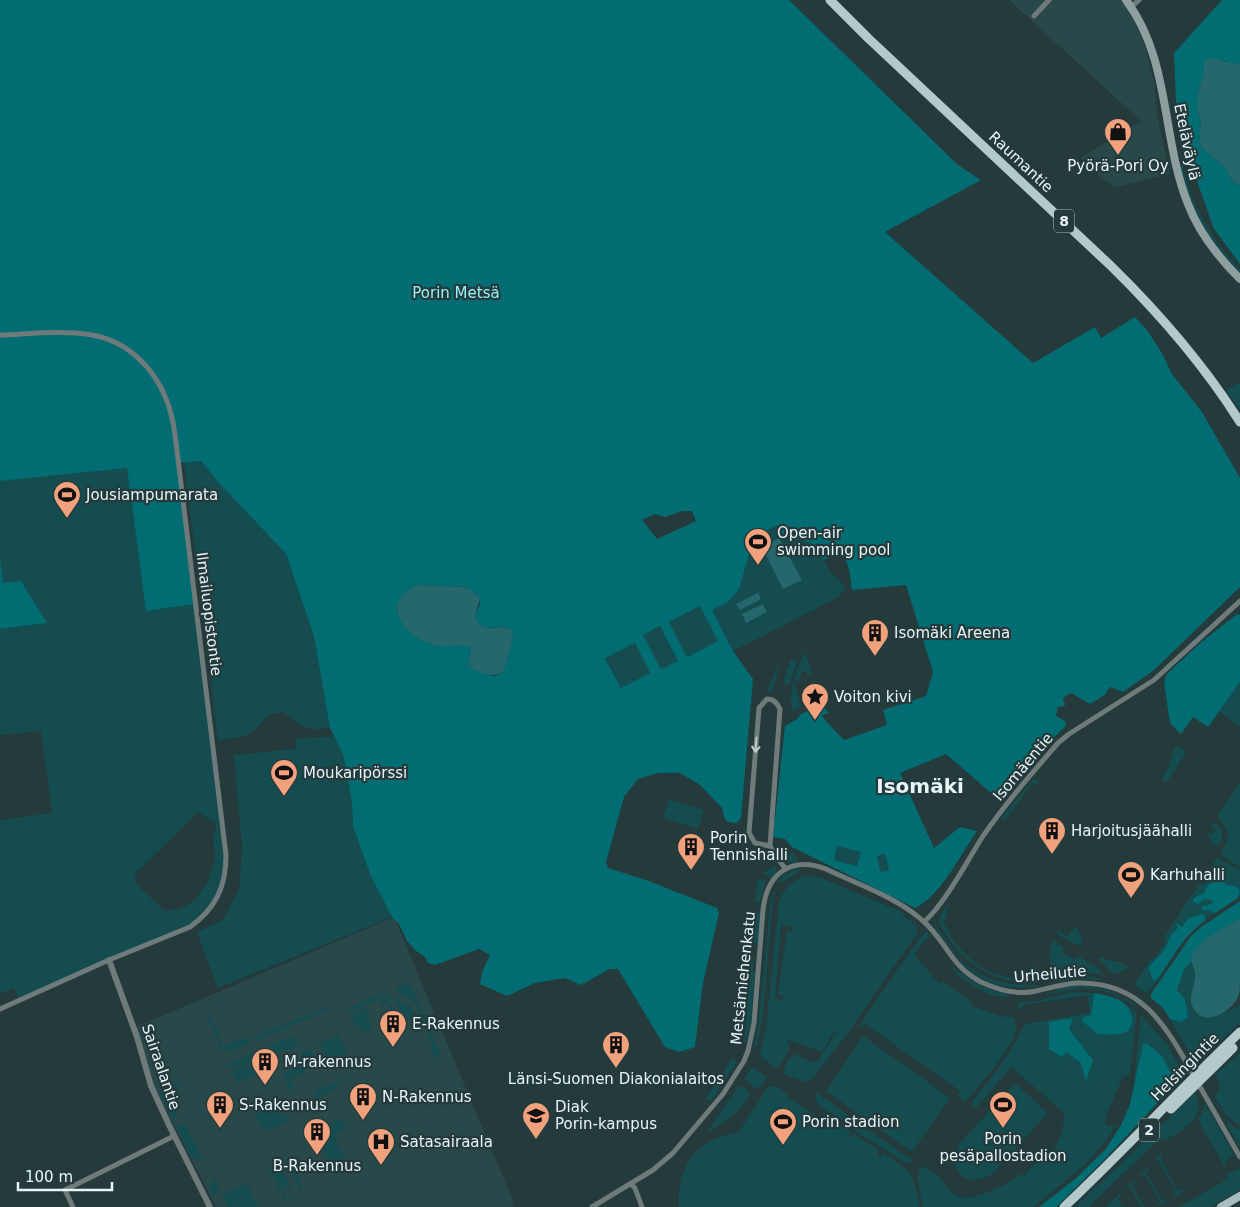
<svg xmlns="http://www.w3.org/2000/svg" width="1240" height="1207" font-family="'DejaVu Sans',sans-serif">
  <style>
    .built { fill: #29484a }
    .green { fill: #154c50; fill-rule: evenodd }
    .forest { fill: #016c72; fill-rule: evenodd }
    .water { fill: #26676c }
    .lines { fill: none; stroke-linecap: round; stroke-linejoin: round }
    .minor { stroke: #6f7a7a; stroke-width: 5 }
    .tertiary { stroke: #6f7a7a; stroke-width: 6 }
    .secondary { stroke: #8f9fa0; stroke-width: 8 }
    .primary { stroke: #a8bdbe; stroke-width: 8 }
    .trunk { stroke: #b3cacc; stroke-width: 9 }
    .oneway { stroke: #becacb }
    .labels { text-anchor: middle; stroke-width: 4.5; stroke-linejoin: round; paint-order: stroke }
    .shield { fill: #243a3b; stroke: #adbdbe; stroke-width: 1 }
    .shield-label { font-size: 14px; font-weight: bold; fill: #e8f5f6 }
    .street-label { font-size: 15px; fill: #e8f5f6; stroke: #243a3b }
    .poi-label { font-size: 15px; fill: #e8f5f6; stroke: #243a3b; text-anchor: start }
    .park-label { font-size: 15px; fill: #95f3f9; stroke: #243a3b }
    .district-label { font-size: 20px; font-weight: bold; fill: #e8f5f6; stroke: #243a3b }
  </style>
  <rect width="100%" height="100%" fill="#243a3b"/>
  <path class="built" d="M1009 0H1143L1130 12 1145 46 1154 83 1158 119 1170 174 1115 187 1103 179 1081 158 1141 121Z
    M394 917 514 1203 512 1207H216L152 1082 136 1027Z"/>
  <path class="green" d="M1180 164H1182C1191 205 1212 239 1240 270V274C1211 243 1187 207 1180 164Z
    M1240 382V410L1226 390Z
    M201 461 218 482 286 554 314 636 330 728C310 731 298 727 284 712L269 714C250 738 247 736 218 740L184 462Z
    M127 468 146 611 195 604 226 873 217 898 190 927 21 1000 13 988 0 994V820L52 813 41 731 0 735V629L46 623 3 583 0 558V481ZM198 812 216 824 215 831 213 834 215 859 208 881 195 900 180 909 165 911 135 883V874Z
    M786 477 830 572C838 577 843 582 845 592L840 593 841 596 733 651 673 533Z
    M700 606 718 641 687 657 669 622Z
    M660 626 678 661 661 669 643 635Z
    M635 643 650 673 621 688 605 657Z
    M805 652 812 673 807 675 806 671 801 672 800 679 794 681 801 706 793 712C787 691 796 671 805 652Z
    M791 659 795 661 797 663 789 685 784 684 786 671Z
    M781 660 774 686 769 694 768 689Z
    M1240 682V727L1219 711Z
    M334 736 343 754 352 802 353 826 370 874 392 917 218 988 197 932 223 920 239 889 242 847 234 755 296 749 295 739Z
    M1177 746 1185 750 1186 753 1167 782H1165L1162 779 1169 766 1174 749Z
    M1034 778 1038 781V786L1033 783 1004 821 1001 818Z
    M1240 782V867L1220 854C1229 839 1232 831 1218 819L1219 813Z
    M669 799 704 810 698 829 663 818Z
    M1213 823C1223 827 1224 834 1221 843L1217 846 1212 844 1207 832 1213 834 1216 830 1210 827Z
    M837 846 861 852 857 866 834 860Z
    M765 851 768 852 772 857 764 863 759 862 762 852Z
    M791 852 796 856 797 863 787 862 782 858Z
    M885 854 889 870 881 872 877 856Z
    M1217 858 1240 870V896C1221 910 1199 922 1184 939 1172 954 1161 983 1145 993L1136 986 1135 983 1152 957 1155 958 1166 941 1163 939 1199 884 1203 885 1214 868 1212 866Z
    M776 865V873L773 879 764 874V872Z
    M799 868V872L781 883 778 881 784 875Z
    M804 876 819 877 902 912 904 913 902 915 917 926 918 932 848 1033 812 1079 806 1082 788 1076 784 1073C784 1066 789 1057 795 1054L813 1063 817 1062 836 1033 835 1030 822 1052 786 1039 790 1045 789 1050 779 1067 776 1068 760 1056 766 1027 779 903C783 888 791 883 804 876ZM786 925 792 928V932L787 930 778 994 784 997 782 1001 775 998 781 926 785 927Z
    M758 878 766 880 760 902H755Z
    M774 892 776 893 773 898 763 1015 756 1050 755 1046 759 1019 771 897Z
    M948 904 949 906 946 913 947 918 943 921C959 957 991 983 1032 978V967L1036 964 1035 980C1027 983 1017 982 1008 980 976 973 953 951 939 922V919Z
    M755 912 761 913 758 943 754 944Z
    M935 924C942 933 948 944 955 953 975 978 1006 987 1037 985V987C983 992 962 969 935 927Z
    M1075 926 1079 931 1083 941 1079 946C1072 941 1063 940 1057 933L1059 930 1067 937Z
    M926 932H928L929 936 914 954 939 984 943 981 971 1002 972 1006 1003 1017 1004 1015 1014 1018C1015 1022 1016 1027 1016 1030 1015 1045 976 1090 965 1102L957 1096 960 1091 864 1023 861 1028 860 1027V1024L918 940Z
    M1052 941H1054L1064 948 1062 952 1076 960 1078 956 1100 970 1103 975C1086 971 1070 973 1053 977L1049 954Z
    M1100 957C1110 962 1120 960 1129 967L1114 975 1099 959Z
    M1191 961 1196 970 1195 980 1212 1018C1220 1014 1235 1010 1240 1004V1022L1196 1064 1170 1019 1181 1022 1185 999 1177 990 1184 970Z
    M751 962H753V972L755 973 751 1021 746 1042 744 1043Z
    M951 967H953C970 981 985 990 1007 994V997C992 999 959 980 951 967Z
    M1082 976 1094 977 1105 980 1079 978 1058 982 1056 981 1067 978Z
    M409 983 412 986 441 1055 435 1058 430 1046 433 1045 416 1003 396 991 398 987Z
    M1072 986C1097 986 1116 991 1137 1005L1135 1006C1117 993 1094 986 1071 989 1062 991 1052 995 1043 994Z
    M389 990 393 997 411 1007 419 1027 414 1029 410 1018 404 1021 399 1011 400 1010C397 1003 392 999 388 991Z
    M385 992 386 996 350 1012 348 1011 356 1004Z
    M1072 992 1094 993 1091 1015 1082 1018 1083 1022 1112 1034H1117L1133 1014 1128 1006 1137 1012 1130 1074 1123 1077 1106 1115 1105 1123 1108 1126 1116 1125 1108 1138 1085 1165 1033 1207H923L917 1176 919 1175V1170L922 1166C927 1169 934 1171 938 1176 944 1182 949 1191 957 1196 970 1204 1010 1184 1020 1174L1024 1176 1031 1167 1054 1150 1063 1130 1064 1113 1011 1067 976 1108 972 1104V1101C993 1077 1011 1052 1025 1024L1090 1013 1087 995 1023 1005V1010L1018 1008 1019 1002 1036 1001ZM1049 1022 1069 1029 1093 1060 1086 1080 1082 1063 1066 1052Z
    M388 998 400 1023 397 1025 388 1004 382 1006 380 1002Z
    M327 1007 328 1010 255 1041 253 1037Z
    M368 1008 370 1012 366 1014 372 1028 369 1032 356 1027 351 1016Z
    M209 1013 223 1047 243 1038H250L252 1042 236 1049 222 1052 206 1015Z
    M1141 1015 1167 1044 1184 1076 1165 1095 1173 1077 1134 1083Z
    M339 1035 347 1053 320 1066 317 1061 326 1057 320 1045 312 1047Z
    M293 1036 298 1048 276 1052 268 1046Z
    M863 1036 950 1098 912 1152 826 1091Z
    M310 1049 314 1057 306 1064 301 1053Z
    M259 1051 264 1058C254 1063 242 1062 231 1069L228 1064Z
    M1240 1053V1126L1226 1115 1214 1096 1219 1091 1220 1086 1216 1074Z
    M732 1058 737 1062 712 1100H706V1098Z
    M266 1062V1063L260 1066 262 1071 238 1083 232 1072C244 1064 253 1065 266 1062Z
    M302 1065 305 1072 290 1079 295 1088 290 1090 283 1074Z
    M752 1067 767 1077 762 1085 757 1089 744 1079Z
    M352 1074 336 1085 337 1088 317 1097 321 1107 309 1113 307 1108 317 1103 314 1096V1092Z
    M182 1080 183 1084 169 1090 167 1093 177 1115 176 1118 172 1119 159 1091Z
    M1015 1083 1048 1113 992 1174C966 1190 946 1171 959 1144Z
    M740 1085 746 1088 750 1095C739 1112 727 1121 709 1131L708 1130Z
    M772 1086H776L788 1094 787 1097 821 1119 825 1114 851 1132 848 1136 851 1138 854 1134 880 1151 877 1155 880 1157 883 1153C914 1173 912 1172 920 1207H679C676 1168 697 1137 738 1133L768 1087Z
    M817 1093 855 1120 851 1126 818 1105 815 1096Z
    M1195 1093C1209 1116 1181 1132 1163 1141L1160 1138 1089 1207H1075Z
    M1204 1102 1234 1154 1226 1161 1225 1167 1198 1120 1202 1113Z
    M278 1103 280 1108 278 1112 281 1117 286 1115 289 1121 269 1130H263L256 1117 258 1113Z
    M344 1118 345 1121 342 1123 344 1127 347 1126 348 1128 335 1135 338 1142 336 1146 341 1149 346 1159 333 1165 337 1173 336 1175 312 1124 316 1122 320 1129Z
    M1228 1122 1240 1131V1148L1226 1123Z
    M185 1123 204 1161 191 1157 176 1126Z
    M860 1124 911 1159 914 1161 906 1163 855 1131Z
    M1161 1153 1163 1155 1160 1158 1178 1191 1182 1189 1183 1191 1174 1197 1172 1195 1176 1192 1157 1159 1153 1161Z
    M276 1162 280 1164 293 1195V1197L287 1187 284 1186 283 1189 286 1199 285 1201 270 1170 272 1164Z
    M292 1162 303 1188 300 1190 289 1164Z
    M1148 1167 1149 1170 1146 1173 1162 1200 1165 1199 1167 1200 1158 1206 1156 1205 1160 1202 1144 1174 1140 1176 1139 1175Z
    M1237 1169H1240V1189L1238 1191 1210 1207H1179L1228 1179 1226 1174Z
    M214 1176 220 1190 211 1195 209 1191Z
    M1134 1180 1135 1184 1132 1186 1144 1207H1141L1130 1187 1126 1190 1125 1189Z
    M247 1183 258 1207H228L222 1195Z
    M1119 1194 1121 1196 1118 1199 1122 1207H1106Z"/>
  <path class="forest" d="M0 0H789L958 165 981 180 885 232 1033 363 1095 327 1101 338 1135 317 1147 330 1162 353 1172 374 1202 412 1240 478V587L1153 671 1123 692 1111 687 1108 689 1106 694 1090 704 1071 693 1063 698 1065 706 1058 707 1056 716 1065 721 1066 726 1045 746 999 800 946 754 900 773 934 848 960 827 977 831C960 855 941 896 915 908L792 847 785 839 773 837 785 726 797 719 802 713 825 708 829 713 822 715 824 719 844 740 887 725 883 710 926 696 933 672 906 585 852 590 849 569 842 550 824 560 816 552 811 543 787 535 784 537 778 525 743 541 749 554 739 589 729 601 712 610 733 651 753 679 741 818 737 823 729 822 725 820 722 808 700 785 680 773H658L638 779 624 797 606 862 608 868 646 880 717 908 719 913 703 983 695 1047 679 1052 665 1047 618 969H610L581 985 565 978 535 983 507 996 480 984 482 972 490 955 479 949 435 965 428 963 425 957 415 950 407 941 399 924 392 917 370 874 353 826 352 802 343 754 330 728 314 636 286 554 218 482 201 461 178 463 195 604 146 611 127 468 0 481ZM682 511H692L696 521 657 539 642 520 655 514 665 517ZM419 585 466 587 477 595 480 603 475 617C485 636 492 624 507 628L504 671 500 674 493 676 469 663 471 648 464 644H458L397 614C398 600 406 589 419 585ZM700 606 718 641 687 657 669 622ZM660 626 678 661 661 669 643 635ZM635 643 650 673 621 688 605 658ZM837 846 861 852 857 866 834 860ZM885 854 889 870 881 872 877 856Z
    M1222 0H1240V64C1226 65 1216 54 1204 62V74L1198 93V112L1201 123 1199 143 1203 149 1226 168 1231 180 1238 185 1240 184V264L1214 229 1189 159 1176 103 1174 53Z
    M0 558 3 583 21 581 47 623 0 629Z
    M1237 614 1240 615V682L1208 727 1193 717 1181 734 1170 723 1164 682 1167 674 1199 644Z
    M1218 878 1223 879 1226 885 1236 886 1240 890 1238 898 1215 913 1208 910 1204 911 1201 909 1203 906 1212 904 1213 900 1205 899 1198 904 1193 902V899L1199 895 1203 894 1208 885Z
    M1240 901V919L1222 929 1191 956V961L1184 970 1177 990 1185 999 1188 1017 1181 1022 1170 1019 1163 1008 1151 998V994L1191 936 1201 927Z
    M1203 914 1205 917V921C1184 935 1173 957 1159 977L1154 981 1151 977V973L1148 968 1165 949 1170 937 1178 928 1176 924 1177 923 1182 927C1189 916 1192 917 1203 914Z
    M1094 993C1111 996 1135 1001 1132 1023 1131 1026 1130 1030 1126 1032 1118 1036 1106 1034 1098 1034L1083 1022 1082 1018 1091 1015Z
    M1073 1018 1069 1029 1093 1060 1086 1081 1081 1063 1066 1052 1062 1057 1049 1049V1022Z
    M1146 1043 1162 1056 1173 1077 1165 1095 1105 1159 1056 1207H1039L1075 1179 1105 1150 1121 1125 1130 1104 1143 1045Z"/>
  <path class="water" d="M1210 58C1221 59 1228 64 1240 64V184L1238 185 1231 180 1226 168 1203 149 1199 143 1201 123 1198 112V93L1204 74V62Z
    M779 538 802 580 783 589 762 547Z
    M419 585 465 587 471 590 480 598 475 617C487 639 498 620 512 631L513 638 504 671C494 679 483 673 472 669L469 663 471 648C462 643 458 645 449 646 432 647 411 638 402 623 398 616 395 609 399 601 404 592 410 588 419 585Z
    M758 593 761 599 740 610 736 604Z
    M763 604 767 612 746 623 742 614Z
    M1240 919C1240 938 1240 957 1240 976 1240 982 1240 990 1239 995 1231 1014 1199 1031 1191 1002 1190 995 1195 984 1195 976 1196 969 1191 965 1191 958 1191 945 1228 924 1240 919Z"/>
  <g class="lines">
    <path class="minor" d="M1131 7 1139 0
      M1034 16 1049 0
      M0 335C30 334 62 330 92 335 132 342 161 375 171 414 175 428 176 444 178 459L226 855C226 887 216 908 190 927L109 960 0 1009
      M770 846 755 843 749 833 759 708 767 699C774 699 777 703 780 709L770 846 776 857 786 869
      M925 921C946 902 967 861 983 836 1006 803 1032 773 1058 743L1069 734 1154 680 1240 601
      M631 1184 635 1188 642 1207
      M73 1207 65 1190 174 1136
      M592 1207 653 1170 673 1153 723 1094 744 1061 748 1051 754 1023 763 910C767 873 791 856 826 869 857 884 896 897 922 920 946 940 950 966 981 982 998 990 1018 995 1036 991 1050 988 1063 984 1077 983 1143 981 1167 1028 1195 1078 1210 1104 1225 1131 1240 1157"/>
    <path class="tertiary" d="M109 960 137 1037 151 1086 169 1125 210 1207"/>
    <path class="secondary" d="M1126 0C1171 60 1161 137 1188 204 1199 233 1218 257 1240 279"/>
    <path class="primary" d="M1221 1207 1240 1196"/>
    <path class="trunk" d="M830 0 868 38 1111 266C1159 313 1204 365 1240 422
      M1171 1109 1233 1048
      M1064 1207C1124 1151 1180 1089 1240 1032"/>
  </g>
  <defs><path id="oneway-shaft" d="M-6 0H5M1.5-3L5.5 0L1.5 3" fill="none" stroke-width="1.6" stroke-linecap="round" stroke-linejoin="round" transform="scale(1.25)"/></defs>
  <use class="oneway" href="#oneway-shaft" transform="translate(756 745) rotate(94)"/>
  <defs>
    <symbol id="shop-pin" viewBox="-11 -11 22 30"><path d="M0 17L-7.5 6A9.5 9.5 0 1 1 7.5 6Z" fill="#f1a17c" stroke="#243a3b"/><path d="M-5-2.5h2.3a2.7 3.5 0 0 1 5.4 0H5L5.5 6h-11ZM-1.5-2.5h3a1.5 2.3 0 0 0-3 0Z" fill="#111"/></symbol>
    <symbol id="stadium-pin" viewBox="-11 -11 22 30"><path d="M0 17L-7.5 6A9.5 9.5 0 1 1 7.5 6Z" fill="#f1a17c" stroke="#243a3b"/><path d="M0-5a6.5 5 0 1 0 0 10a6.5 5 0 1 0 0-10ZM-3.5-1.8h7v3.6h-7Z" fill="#111"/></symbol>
    <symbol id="building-pin" viewBox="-11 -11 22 30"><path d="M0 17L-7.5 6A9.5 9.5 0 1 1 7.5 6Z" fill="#f1a17c" stroke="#243a3b"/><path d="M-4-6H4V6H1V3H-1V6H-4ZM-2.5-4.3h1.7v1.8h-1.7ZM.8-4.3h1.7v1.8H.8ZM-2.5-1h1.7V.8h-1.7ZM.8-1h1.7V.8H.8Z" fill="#111"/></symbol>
    <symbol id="sight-pin" viewBox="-11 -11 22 30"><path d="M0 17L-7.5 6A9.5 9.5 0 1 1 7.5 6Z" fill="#f1a17c" stroke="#243a3b"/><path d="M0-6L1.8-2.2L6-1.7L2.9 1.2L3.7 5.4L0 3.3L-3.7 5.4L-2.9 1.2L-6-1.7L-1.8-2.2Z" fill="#111"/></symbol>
    <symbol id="university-pin" viewBox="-11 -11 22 30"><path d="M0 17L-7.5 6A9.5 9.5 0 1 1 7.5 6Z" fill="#f1a17c" stroke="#243a3b"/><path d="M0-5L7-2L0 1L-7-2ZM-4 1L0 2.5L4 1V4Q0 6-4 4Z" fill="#111"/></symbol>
    <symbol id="hospital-pin" viewBox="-11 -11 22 30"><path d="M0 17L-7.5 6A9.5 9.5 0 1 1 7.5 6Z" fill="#f1a17c" stroke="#243a3b"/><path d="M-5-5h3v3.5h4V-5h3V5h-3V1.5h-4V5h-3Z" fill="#111"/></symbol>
  </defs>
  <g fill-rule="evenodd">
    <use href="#shop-pin" x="1102" y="116" width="32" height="43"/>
    <use href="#stadium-pin" x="51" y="479" width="32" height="43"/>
    <use href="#stadium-pin" x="742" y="526" width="32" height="43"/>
    <use href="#building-pin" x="859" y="617" width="32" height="43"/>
    <use href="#sight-pin" x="799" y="681" width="32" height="43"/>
    <use href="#stadium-pin" x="268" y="757" width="32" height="43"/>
    <use href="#building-pin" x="1036" y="815" width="32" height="43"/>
    <use href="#building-pin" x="675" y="831" width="32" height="43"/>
    <use href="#stadium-pin" x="1115" y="859" width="32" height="43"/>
    <use href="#building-pin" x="377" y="1008" width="32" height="43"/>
    <use href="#building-pin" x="600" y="1029" width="32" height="43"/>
    <use href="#building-pin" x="249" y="1046" width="32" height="43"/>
    <use href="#building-pin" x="347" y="1081" width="32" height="43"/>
    <use href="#building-pin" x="204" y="1089" width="32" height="43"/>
    <use href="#stadium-pin" x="987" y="1089" width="32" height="43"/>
    <use href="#university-pin" x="520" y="1100" width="32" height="43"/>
    <use href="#stadium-pin" x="767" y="1106" width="32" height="43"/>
    <use href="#building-pin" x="301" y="1116" width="32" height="43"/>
    <use href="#hospital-pin" x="365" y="1126" width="32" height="43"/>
  </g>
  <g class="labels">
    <g class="shield">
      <rect x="1054" y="209.5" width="20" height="23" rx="4"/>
      <rect x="1139" y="1118.5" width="20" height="23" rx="4"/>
    </g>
    <g class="shield-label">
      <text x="1064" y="226">8</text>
      <text x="1149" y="1135">2</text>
    </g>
    <g class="street-label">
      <text transform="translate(1187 142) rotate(78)" y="5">Eteläväylä</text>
      <text transform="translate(1021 162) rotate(43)" y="5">Raumantie</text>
      <text transform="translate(209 614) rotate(83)" y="5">Ilmailuopistontie</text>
      <text transform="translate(1023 767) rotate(-50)" y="5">Isomäentie</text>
      <text transform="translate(1050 974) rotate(-5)" y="5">Urheilutie</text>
      <text transform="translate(743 978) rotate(-84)" y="5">Metsämiehenkatu</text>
      <text transform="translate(161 1067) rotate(71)" y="5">Sairaalantie</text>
      <text transform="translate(1185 1067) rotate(-45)" y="5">Helsingintie</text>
    </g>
    <g class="poi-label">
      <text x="1118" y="171" text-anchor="middle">Pyörä-Pori Oy</text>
      <text x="86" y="500">Jousiampumarata</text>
      <text x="777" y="538">Open-air<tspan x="777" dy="17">swimming pool</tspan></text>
      <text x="894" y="638">Isomäki Areena</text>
      <text x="834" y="702">Voiton kivi</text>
      <text x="303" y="778">Moukaripörssi</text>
      <text x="1071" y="836">Harjoitusjäähalli</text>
      <text x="710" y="843">Porin<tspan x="710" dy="17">Tennishalli</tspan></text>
      <text x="1150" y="880">Karhuhalli</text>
      <text x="412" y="1029">E-Rakennus</text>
      <text x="284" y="1067">M-rakennus</text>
      <text x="616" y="1084" text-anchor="middle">Länsi-Suomen Diakonialaitos</text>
      <text x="382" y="1102">N-Rakennus</text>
      <text x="239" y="1110">S-Rakennus</text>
      <text x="555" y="1112">Diak<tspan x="555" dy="17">Porin-kampus</tspan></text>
      <text x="802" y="1127">Porin stadion</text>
      <text x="1003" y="1144" text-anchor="middle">Porin<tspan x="1003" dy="17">pesäpallostadion</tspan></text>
      <text x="400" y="1147">Satasairaala</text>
      <text x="317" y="1171" text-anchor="middle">B-Rakennus</text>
    </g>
    <g class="park-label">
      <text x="456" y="298">Porin Metsä</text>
    </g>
    <g class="district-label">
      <text x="920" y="793">Isomäki</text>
    </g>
  </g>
  <path d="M18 1182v8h94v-8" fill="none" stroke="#e8f5f6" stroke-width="2.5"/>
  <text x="25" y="1182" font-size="15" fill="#e8f5f6" stroke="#243a3b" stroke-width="4" paint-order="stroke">100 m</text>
</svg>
